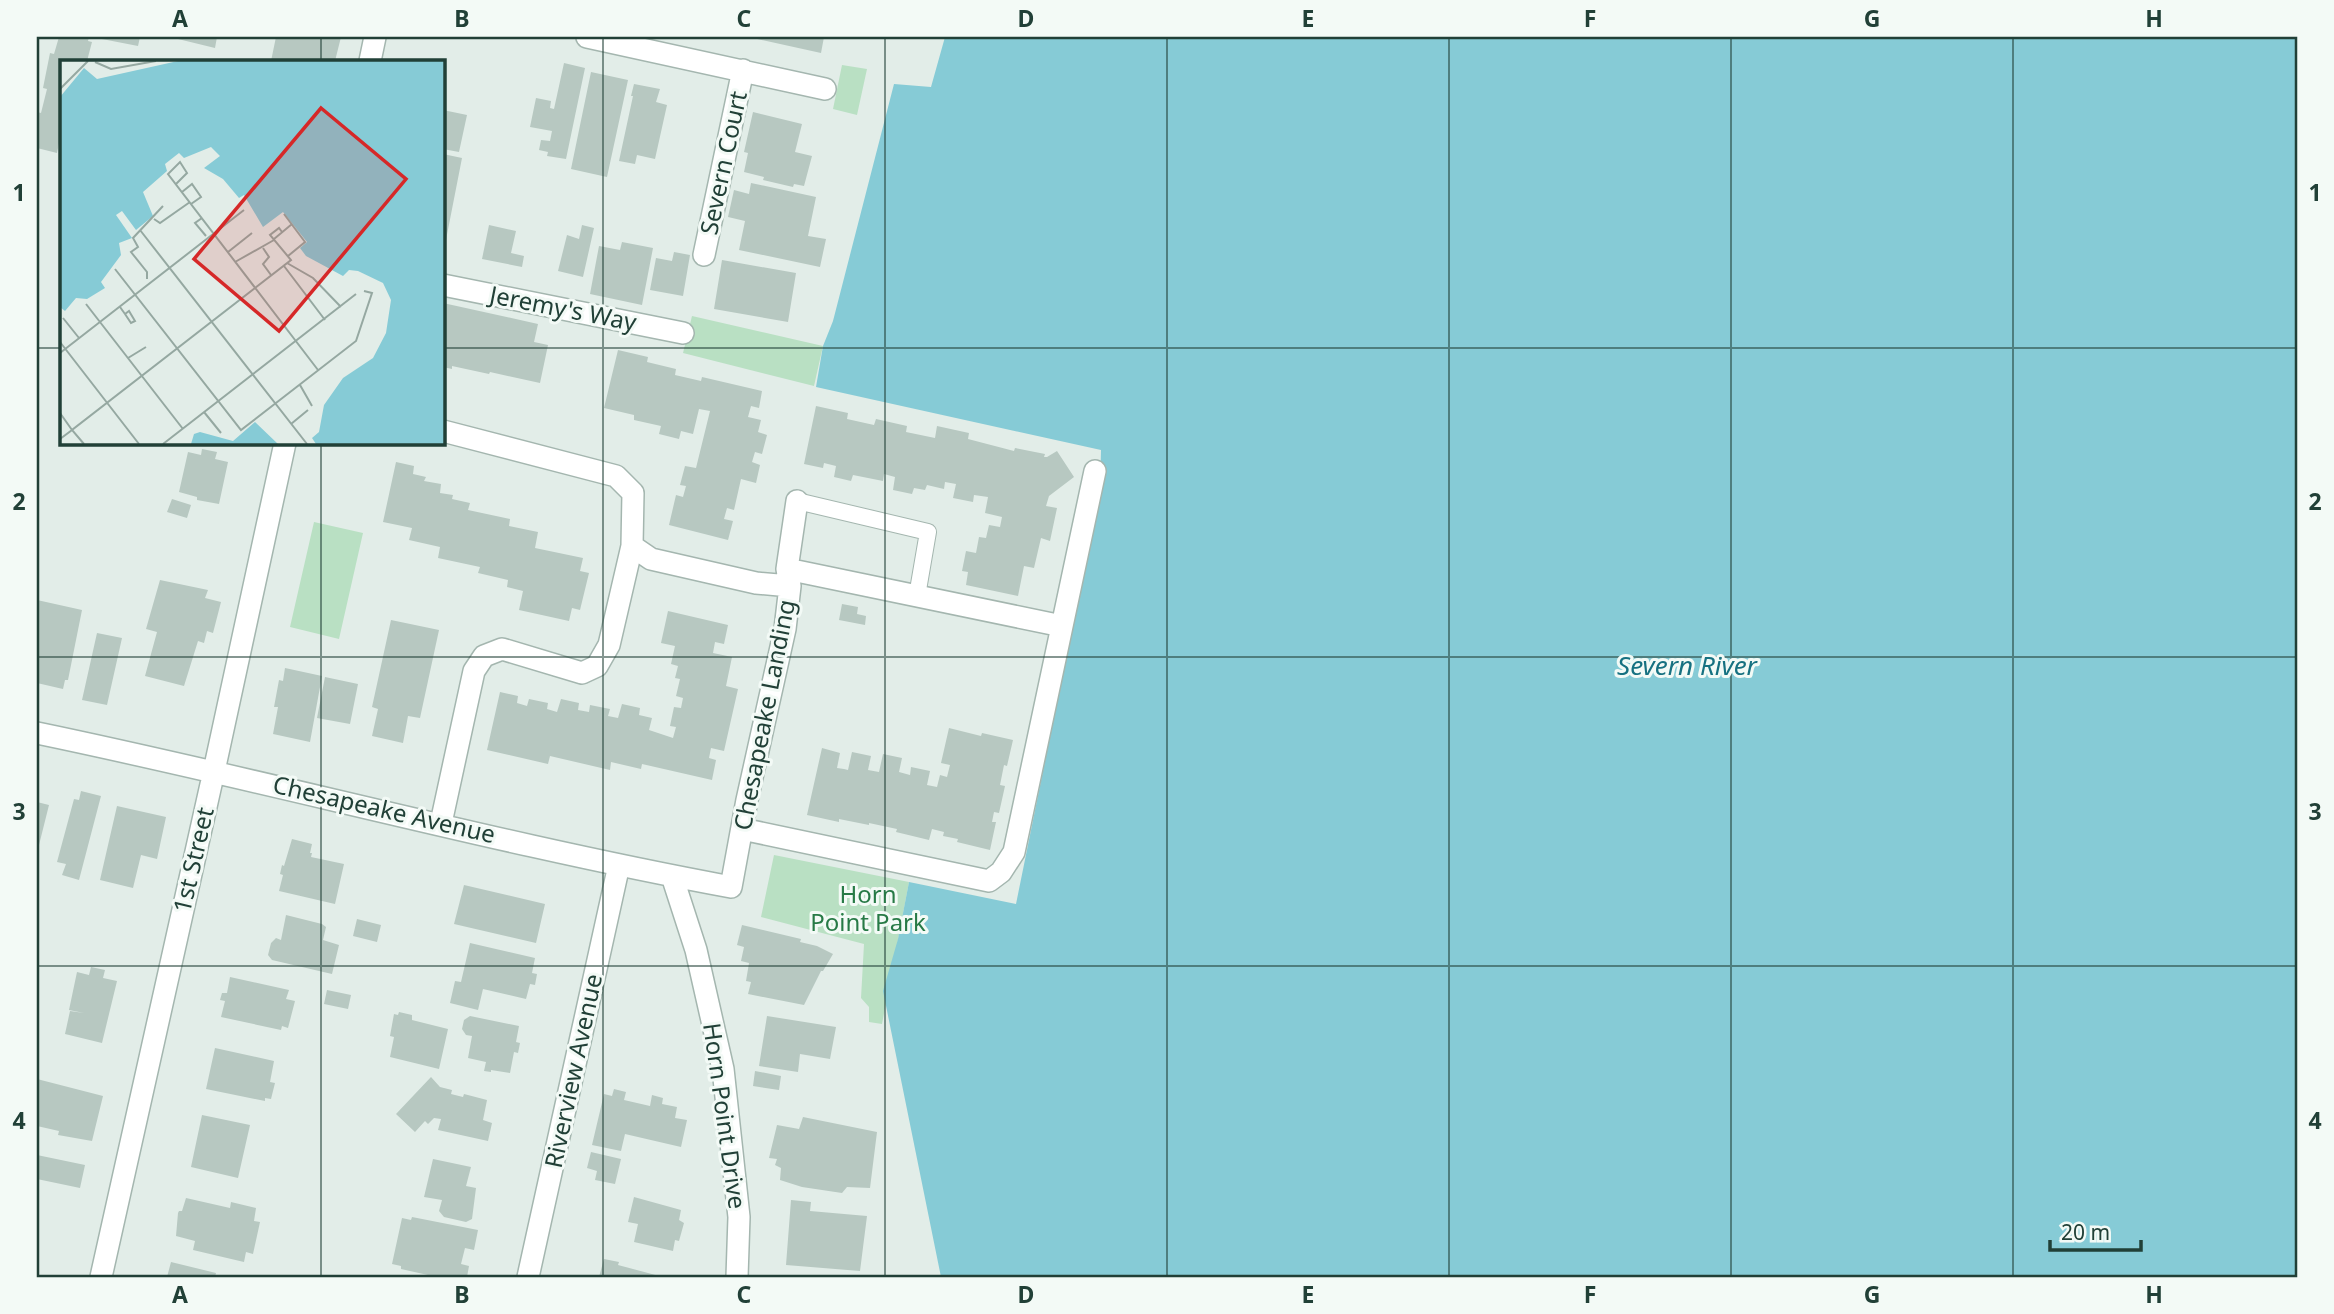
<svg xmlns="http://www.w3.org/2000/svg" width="2334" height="1314" font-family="'Noto Sans',sans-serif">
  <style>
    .green { fill: #b9e0c3 }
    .water { fill: #86cbd6 }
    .building { fill: #b7c8c1 }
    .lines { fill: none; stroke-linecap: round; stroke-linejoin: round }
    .service-casing { stroke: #a4b6af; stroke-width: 18 }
    .minor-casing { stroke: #a4b6af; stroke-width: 24 }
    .service { stroke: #fff; stroke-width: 16 }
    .minor { stroke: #fff; stroke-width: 21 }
    .grid { fill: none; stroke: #214037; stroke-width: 2; stroke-opacity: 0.55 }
    .labels { text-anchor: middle; stroke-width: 6; stroke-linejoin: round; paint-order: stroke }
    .street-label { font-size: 24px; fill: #214037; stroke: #f3faf6 }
    .park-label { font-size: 24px; fill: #277a46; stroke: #f3faf6 }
    .water-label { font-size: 26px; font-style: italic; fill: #167181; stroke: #f3faf6 }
    .inset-road { fill: none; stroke: #95a8a1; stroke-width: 2 }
    .view { fill: #d62828; fill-opacity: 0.15; stroke: #d62828; stroke-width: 3.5 }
    .inset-edge { fill: none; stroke: #214037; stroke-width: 3.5 }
    .neatline { fill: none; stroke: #214037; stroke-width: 2.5 }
    .grid-label { font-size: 23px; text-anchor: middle; font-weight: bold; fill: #214037 }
  </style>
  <rect width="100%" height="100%" fill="#e2ede8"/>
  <path class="green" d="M842 65 867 69 857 115 833 109Z
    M692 316 823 346 814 386 683 353Z
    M314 522 363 533 339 639 290 627Z
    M774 855 909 882 882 1024 869 1022V1007L861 998 864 944 761 917Z"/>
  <path class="water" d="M945 37H2297V1277H941L883 991 898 939 909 882 1016 904 1100 490 1101 450 816 387 823 346 833 321 894 84 931 87Z"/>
  <path class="building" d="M59 37H89L88 41 92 42 87 61H61V133L57 153 37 148V112L41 113 47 89 43 88 50 53 54 54Z
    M102 37H140L138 46 102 39Z
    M179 37H217L215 48 178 39Z
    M276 37H341L335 61H271Z
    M748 37H824L821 53Z
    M564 63 585 68 566 159 547 156 548 152 539 150 541 140 550 141 552 131 530 127 536 98 551 101 550 108 554 109Z
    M591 72 628 80 607 177 571 169Z
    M634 84 660 89 656 102 667 105 655 159 637 155 635 164 619 161 633 96H631Z
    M443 110 467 115 459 152 443 149Z
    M753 112 802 124 795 152 812 156 804 186 794 184 793 187 763 180 764 177 744 172 748 153 744 152Z
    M443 154 462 158 444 250H443Z
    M751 183 816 197 808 236 826 239 820 267 739 250 745 221 728 217 734 190 749 194Z
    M489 225 516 231 511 253 524 256 522 267 482 259Z
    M582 225 594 228 583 277 558 271 567 235 579 239Z
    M622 242 653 248 642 305 590 294 599 246 620 250Z
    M674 252 690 255 683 296 650 290 656 258 672 261Z
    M722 260 796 273 788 322 714 309Z
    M443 303 538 324 534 342 548 345 540 383 490 372 489 374 452 366V369L443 367Z
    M618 350 648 357 647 362 676 369 675 375 701 381 702 377 762 391 759 408 751 406 748 417 761 420 758 432 767 435 762 454 755 452 752 462 760 465 756 483 741 479 734 510 727 508 724 519 733 521 728 540 669 525 676 495 683 497 686 486 680 485 685 466 696 468 710 411 699 409 693 434 681 431 679 439 659 434 661 426 634 420V415L604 408Z
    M816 406 848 413 847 419 874 425 876 419 907 426 906 432 935 438 937 426 969 433 968 439 1014 451 1015 448 1045 454 1044 457H1047L1057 451 1074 477 1049 496 1046 506 1057 508 1050 541 1041 538 1034 568 1024 566 1018 596 966 585 968 572 962 571 966 551 976 553 979 537 986 538 989 525 1000 527 1002 517 985 513 988 497 974 495 973 502 953 498 956 484 945 482 944 489 927 485 925 490 914 488 912 494 893 490 895 477 884 474 883 481 853 475 851 481 834 477 836 466 824 463 823 468 804 464Z
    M202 449 217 452 215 459 228 462 219 504 197 500V497L179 492 188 452 201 455Z
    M396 462 414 466 413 474 426 477 424 481 441 484 440 493 453 495 452 499 470 503 468 510 510 519 509 526 538 532 535 548 583 558 580 571 589 573 580 610 572 608 569 621 519 610 523 591 507 587 508 580 478 573 480 567 438 558 440 547 409 540 412 528 383 522Z
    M172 499 191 505 187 518 167 512Z
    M160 580 208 590 205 598 221 602 213 633 207 631 204 643 198 641 184 686 145 676 157 632 146 629Z
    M37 600 82 610 68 680H65L63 689 37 683Z
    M842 604 858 607 857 614 866 616 865 625 839 620Z
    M668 611 728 625 724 644 715 642 713 653 732 657 726 686 738 689 724 751 711 748 709 758 716 760 712 780 642 764 641 769 611 762 610 770 550 756 548 764 487 750 500 692 518 696 517 703 527 706 529 699 548 703 547 709 557 712 561 699 579 703 578 710 589 712 590 705 610 709 608 716 618 718 622 704 640 708 639 715 652 718 649 730 673 738 676 727 670 726 674 707 681 708 683 698 676 696 680 679 675 678 678 666 671 664 675 646 661 643Z
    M391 620 439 630 420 718 408 716 403 743 372 736 378 709 372 707Z
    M97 633 122 638 107 705 82 700Z
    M285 668 322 676 310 742 273 734 278 707H274L279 680 283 681Z
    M325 677 358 684 350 724 317 718Z
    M949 728 981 736 982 733 1013 740 1007 766 1004 765 1000 785 1005 786 999 813 994 812 992 822H996L990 850 957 842 958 839 943 836 944 832 932 829 929 840 896 832 897 829 869 823V825L839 819V822L807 815 822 748 840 753 837 768 844 769 848 770 852 752 871 756 868 770 879 772 883 754 902 758 899 772 910 775 911 767 930 771 927 785 937 787 940 775 947 777 950 765 941 763Z
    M81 791 101 796 79 880 62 875 66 864 57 862 74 799 79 800Z
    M37 802 49 805 39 845 37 844Z
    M117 806 166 817 157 859 141 855 133 888 100 880Z
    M292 839 312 844 310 853H312L311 857 344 864 335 904 279 891 283 875 280 874 282 865 284 866Z
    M464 885 545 904 536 943 454 924Z
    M286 915 322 924 326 927 323 940 339 945 332 974 272 960 268 955 271 943 276 938 281 940Z
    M357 919 381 925 377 942 353 936Z
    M742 925 801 939 800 942 817 946 833 954 823 971H821L804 1005 748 994 751 982 746 981 749 963 741 961 744 947 737 945Z
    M470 943 535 958 532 973 537 974 535 985 530 984 526 999 483 989 478 1010 450 1003 455 981 461 982Z
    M91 967 105 970 103 978 117 981 102 1043 65 1034 70 1011 84 1013 69 1010 77 972 89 975Z
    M230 977 289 990 286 999 295 1001 288 1028 282 1026 281 1030 221 1017 225 1001 220 1000 222 993H227Z
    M327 990 351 995 348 1009 324 1004Z
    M399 1012 412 1015V1020L448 1029 439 1069 390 1057 394 1037 390 1036 394 1014 398 1015Z
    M470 1016 519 1026 516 1042 520 1043 518 1053 514 1052 510 1073 491 1070V1072L484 1071 486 1062 468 1058 472 1036 466 1035 462 1029 464 1020Z
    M767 1016 836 1027 830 1059 800 1054 798 1072 759 1066Z
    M215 1048 274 1061 270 1082 275 1083 271 1099 265 1098V1101L206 1089Z
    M755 1071 781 1076 779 1090 753 1086Z
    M431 1077 440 1087 452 1090 451 1094 463 1097 464 1094 487 1100 483 1120 492 1123 488 1141 438 1130 441 1119 434 1118 428 1124 425 1121 415 1132 396 1114Z
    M37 1079 103 1096 92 1141 58 1135 59 1131 37 1126Z
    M614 1089 626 1092 624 1100 650 1106 652 1095 663 1098 662 1104 677 1107 675 1118 687 1120 681 1147 625 1134 621 1151 592 1145 604 1094 612 1096Z
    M202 1115 250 1125 238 1178 191 1167Z
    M803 1117 877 1132 870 1188 847 1187 842 1193 802 1187 780 1180 781 1168 775 1165 777 1159 769 1158 777 1125 799 1129Z
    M591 1152 621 1159 615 1184 595 1180 597 1171 587 1168Z
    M37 1155 85 1165 80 1188 37 1179Z
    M433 1159 471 1167 466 1186 476 1188 472 1219 466 1222 444 1217 439 1211 442 1200 424 1197Z
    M634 1197 681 1210 679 1220 684 1223 679 1241 675 1240 673 1251 634 1242 638 1224 628 1222Z
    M186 1198 230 1208 231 1202 256 1208 254 1221 260 1222 253 1254 246 1252 244 1262 193 1250 195 1241 176 1236 178 1213 179 1211H182Z
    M791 1200 811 1202 810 1211 867 1216 860 1271 786 1265Z
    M412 1217 478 1230 474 1250 465 1248 461 1264 469 1266 467 1277H437L401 1269V1266L392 1264 402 1218 411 1220Z
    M604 1259 619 1262 618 1265 663 1277H599Z
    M171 1262 216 1273 215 1277H167Z"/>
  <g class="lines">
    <defs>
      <path id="service" d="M797 501 928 532 917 596"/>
      <path id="minor" d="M587 37 825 89
        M370 61 375 37
        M704 255 743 70
        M443 285 683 333
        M443 431 616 476 633 493 632 546 651 559 756 583 790 586
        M787 569 1062 626
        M37 733C269 781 498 844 731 887L747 800 785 629 790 586 787 569 797 501
        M441 823 474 671 484 656 502 649 582 673 597 666 609 645 632 546
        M742 829 989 881 1001 872 1014 852 1095 471
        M672 876 696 950 723 1069 739 1217 737 1277
        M101 1277 214 771 285 443
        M528 1277 619 865"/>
    </defs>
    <use href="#service" class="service-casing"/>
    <use href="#minor" class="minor-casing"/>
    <use href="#service" class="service"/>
    <use href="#minor" class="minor"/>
  </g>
  <path class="grid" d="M321 37V61M603 37V1277M885 37V1277M1167 37V1277M1449 37V1277M1731 37V1277M2013 37V1277M37 348H61M443 348H2297M321 443V1277M37 657H2297M37 966H2297"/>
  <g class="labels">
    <g class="street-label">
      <text transform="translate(724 163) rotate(-78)" y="8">Severn Court</text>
      <text transform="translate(563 309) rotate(11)" y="8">Jeremy's Way</text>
      <text transform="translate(765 715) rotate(-79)" y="8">Chesapeake Landing</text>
      <text transform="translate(384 810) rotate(13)" y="8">Chesapeake Avenue</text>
      <text transform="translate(194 860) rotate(-77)" y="8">1st Street</text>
      <text transform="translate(574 1071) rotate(-78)" y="8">Riverview Avenue</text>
      <text transform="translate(724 1116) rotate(82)" y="8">Horn Point Drive</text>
    </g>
    <g class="park-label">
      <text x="868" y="903">Horn<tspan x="868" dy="28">Point Park</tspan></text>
    </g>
    <g class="water-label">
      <text x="1687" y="675">Severn River</text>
    </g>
  </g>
  <g transform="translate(60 60)">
    <rect width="385" height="385" fill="#e2ede8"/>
    <path d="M118 1H385V384H256L252 378 259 372 264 345 283 318 313 298 326 273 331 240 323 223 298 211 289 210 283 216 246 196 240 188 247 182 223 152 203 167 184 135 179 138 163 119 144 108 160 96 151 87 124 98 119 93 105 104 107 111 83 132 93 156 76 170 62 151 56 155 72 178 59 183 61 195 41 222 45 228 27 239 16 238 5 251 0 247V37L24 8 37 19ZM195 362 218 384H131L134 374 140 372 173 381Z" fill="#86cbd6"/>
    <path class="inset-road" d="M35 2 51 9 96 1M0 29 28 1M116 124 127 113 120 102 108 114 258 310M122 132 132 124 141 137 131 144M224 154 245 182 228 196M142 158 135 163 146 176M94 159 100 163 130 142M80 170 247 384M214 179 232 164M203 188 209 197 203 204 211 215M168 192 192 173M175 202 214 180M227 203 253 218 281 247M224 206 265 260M55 209 181 370 296 281 312 233 304 231M87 219V212L71 192 78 187 73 178 103 146M26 244 123 369M60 247 65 254 71 263 75 261 69 251 65 254M3 258 19 278M0 282 79 384M0 293 184 150M68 298 86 287M240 325 252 346M144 352 161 373M0 353 12 370 0 379M231 364 248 350M24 384 12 370 231 200 210 175 219 168 222 172M103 384 296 234"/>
    <path class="view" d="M261 48 346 119 219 271 134 199Z"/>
    <rect width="385" height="385" class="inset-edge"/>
  </g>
  <rect width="2334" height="1314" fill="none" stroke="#f3faf6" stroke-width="77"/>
  <path d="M2050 1240v10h91v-10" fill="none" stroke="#214037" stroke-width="3.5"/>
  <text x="2061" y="1240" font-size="21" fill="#214037" stroke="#f3faf6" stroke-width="5" paint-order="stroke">20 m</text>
  <rect x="38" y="38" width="2258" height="1238" class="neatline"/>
  <g class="grid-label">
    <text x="180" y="27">A</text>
    <text x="462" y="27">B</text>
    <text x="744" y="27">C</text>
    <text x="1026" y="27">D</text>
    <text x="1308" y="27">E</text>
    <text x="1590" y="27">F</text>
    <text x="1872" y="27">G</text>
    <text x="2154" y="27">H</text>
    <text x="19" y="201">1</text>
    <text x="2315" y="201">1</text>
    <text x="19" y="510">2</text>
    <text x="2315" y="510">2</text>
    <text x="19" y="820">3</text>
    <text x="2315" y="820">3</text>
    <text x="19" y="1129">4</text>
    <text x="2315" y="1129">4</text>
    <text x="180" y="1303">A</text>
    <text x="462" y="1303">B</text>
    <text x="744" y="1303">C</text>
    <text x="1026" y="1303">D</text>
    <text x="1308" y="1303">E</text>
    <text x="1590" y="1303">F</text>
    <text x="1872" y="1303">G</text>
    <text x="2154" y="1303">H</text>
  </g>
</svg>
